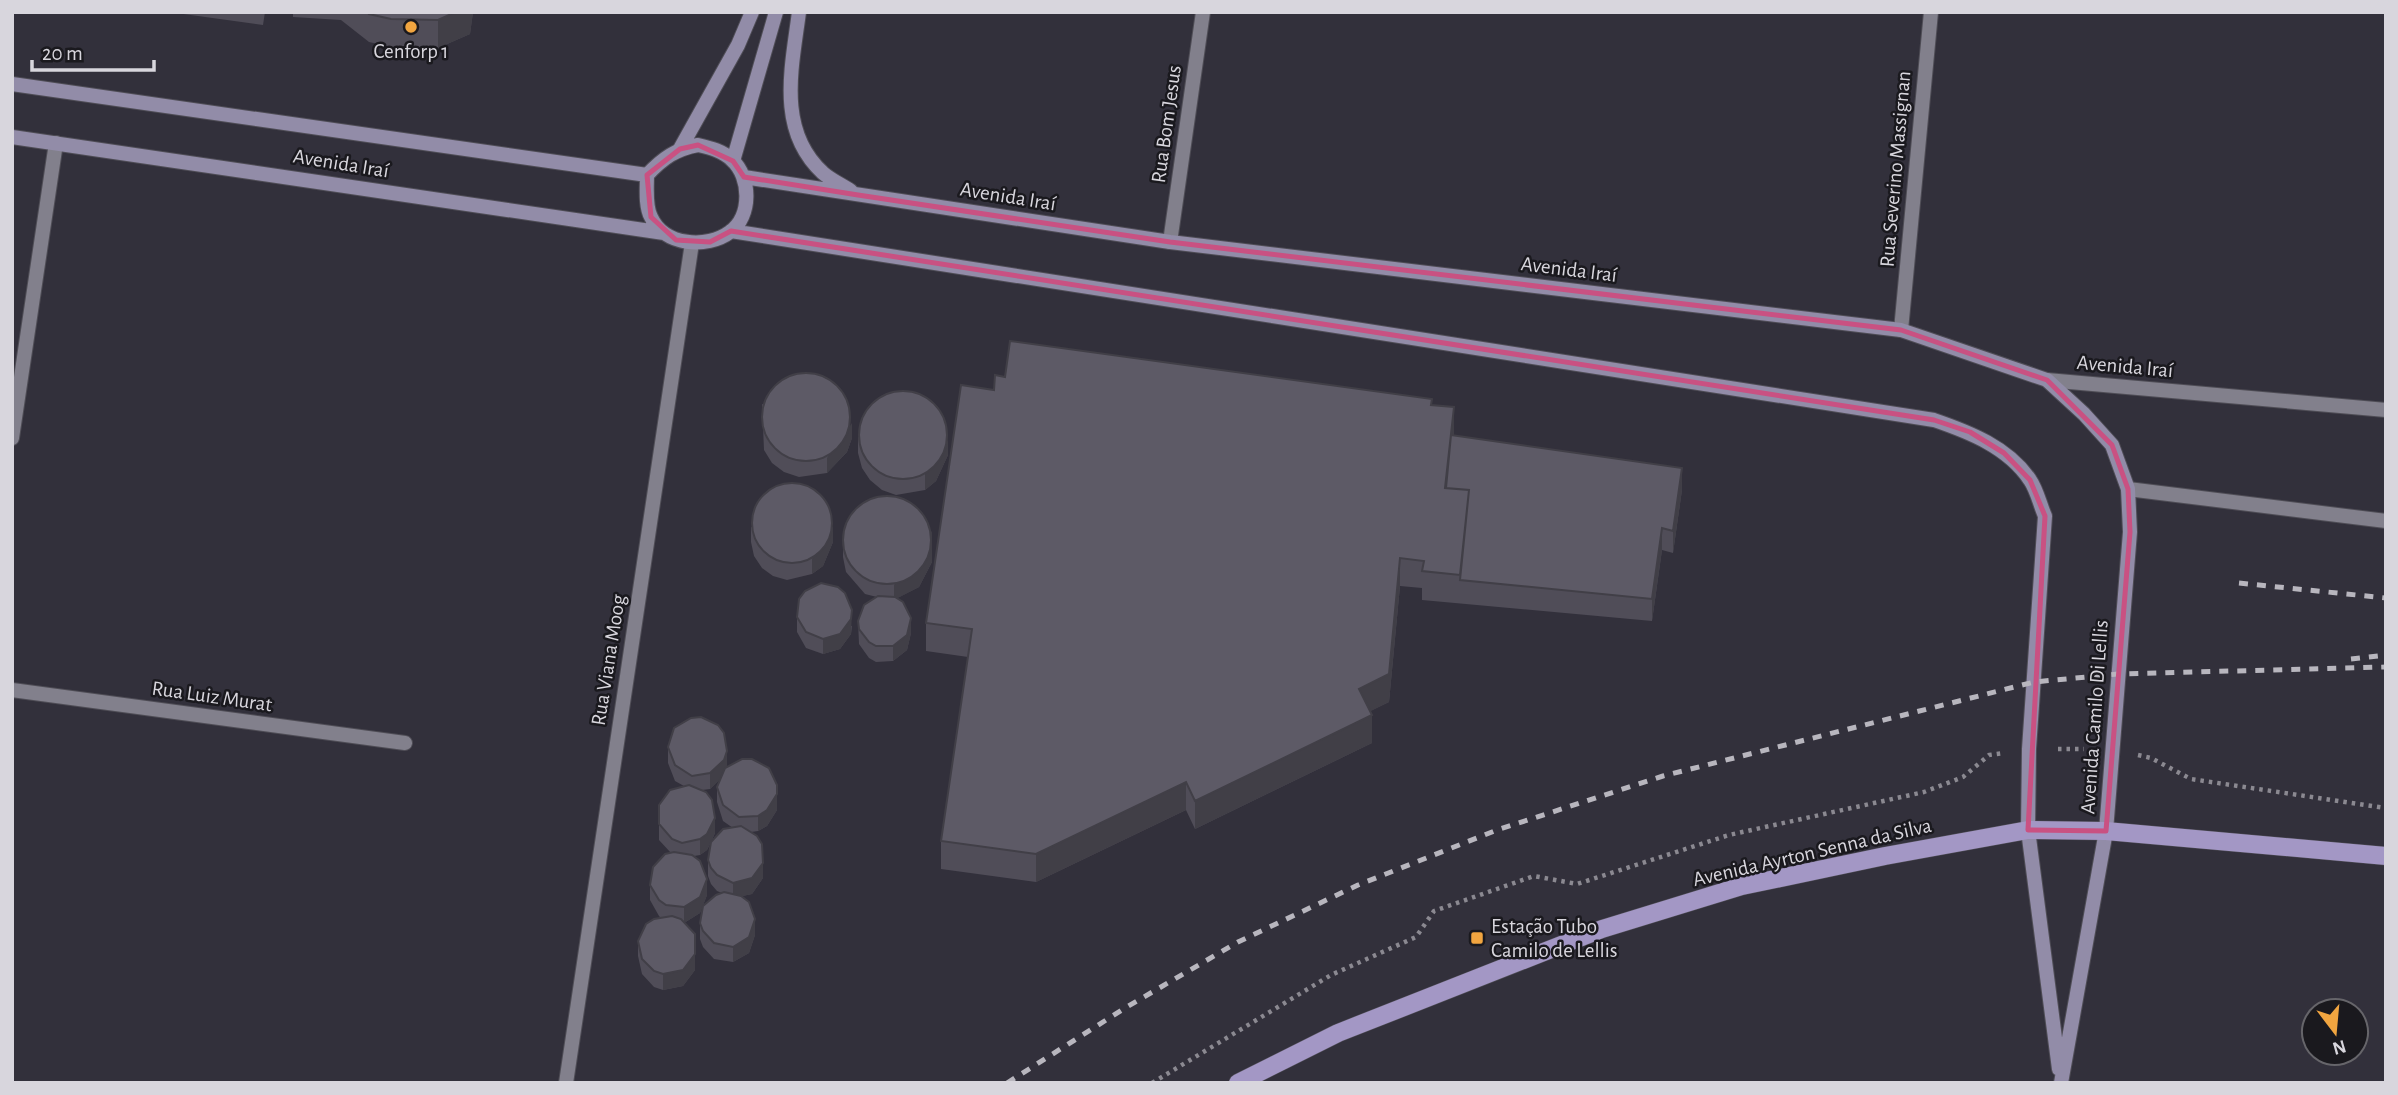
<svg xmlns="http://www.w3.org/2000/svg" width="2398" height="1095" font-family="'Alegreya Sans',sans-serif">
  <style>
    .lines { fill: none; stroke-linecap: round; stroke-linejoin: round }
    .street-casing { stroke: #4f4d56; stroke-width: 16 }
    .secondary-casing { stroke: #4f4d56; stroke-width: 16 }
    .primary-casing { stroke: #4f4d56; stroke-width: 19 }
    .path { stroke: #8b8991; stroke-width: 4.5; stroke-dasharray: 3.5 5; stroke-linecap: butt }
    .street { stroke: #82808c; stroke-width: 14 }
    .secondary { stroke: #928ca8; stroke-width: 14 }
    .primary { stroke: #a397c5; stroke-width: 18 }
    .rail { stroke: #b8b6be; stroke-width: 5; stroke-dasharray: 9 9; stroke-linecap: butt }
    .wall { fill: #504d58; fill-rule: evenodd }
    .shaded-wall { fill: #413f47 }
    .building { fill: #5d5a66; stroke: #413f47; stroke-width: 2 }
    .marked { fill: none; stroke: #c95182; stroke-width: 5; stroke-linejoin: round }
    .poi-dot { fill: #f1a540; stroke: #1a191e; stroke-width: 2.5 }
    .labels { text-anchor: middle; stroke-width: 5; stroke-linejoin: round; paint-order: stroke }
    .poi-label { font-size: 21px; fill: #d8d6dd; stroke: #1a191e }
    .street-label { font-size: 21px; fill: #d8d6dd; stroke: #1a191e }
  </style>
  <rect width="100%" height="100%" fill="#32303b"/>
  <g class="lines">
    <defs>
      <path id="street" d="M1170 242 1203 12
        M1901 330 1931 12
        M2047 380 2386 410
        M12 438 56 143
        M2128 489 2386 521
        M12 690 405 743
        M566 1083 692 243"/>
      <path id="secondary" d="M799 12C792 67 776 130 823 173 831 180 842 185 851 191
        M12 84 647 175
        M12 137 664 233
        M698 145C711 148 723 151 732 160 751 177 752 216 730 232 707 249 664 246 651 217 645 206 647 187 647 175 663 158 676 149 698 145Z
        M680 149 738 45 752 12
        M733 161 776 12
        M744 177 1170 242 1901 330 2047 380 2084 414 2112 445 2128 489 2130 532 2106 831 2061 1083
        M731 231 1934 420C1969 432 2008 447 2030 480 2037 490 2040 505 2045 516L2029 749 2028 830 2059 1069"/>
      <path id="primary" d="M1238 1083 1338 1033 1602 929 1742 886 1885 856 2028 830 2106 831 2386 856"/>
    </defs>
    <use href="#street" class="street-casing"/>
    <use href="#secondary" class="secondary-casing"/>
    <use href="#primary" class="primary-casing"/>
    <path class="path" d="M2058 749H2084
      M2138 755 2151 758 2191 779 2386 808
      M1152 1083 1331 975 1416 937 1434 911 1534 876 1577 884 1729 835 1924 792 1963 777 1989 755 2004 753"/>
    <use href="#street" class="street"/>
    <use href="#secondary" class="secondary"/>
    <use href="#primary" class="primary"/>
    <path class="rail" d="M2239 583 2386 598
      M2351 659 2386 655
      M1007 1083 1125 1008 1238 942 1358 885 1497 830 1663 776 2034 682 2118 674 2386 667"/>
  </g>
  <path class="wall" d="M169 12H265L263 25Z
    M293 12H473L470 34 438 48 391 47 369 42 341 20 293 17Z
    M994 390 1432 405 1454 435 1682 490 1673 553 1662 550 1652 621 1422 600V588L1400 586 1389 702 1370 711 1372 743 1195 829 1186 810 1036 882 941 869V841L968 657 926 651V623Z
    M762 404 852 438 847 452 827 473 799 477 784 472 772 463 764 450Z
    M858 437 948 455 936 481 925 490 896 495 882 490 870 480 862 468 858 453Z
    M751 527 833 542 823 566 812 574 787 580 773 576 762 568 754 556 751 542Z
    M843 542 932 562 919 587 897 598 911 633 907 650 893 661 876 662 869 658 859 644 858 621 877 597 865 594 846 572 843 557Z
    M797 617 852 626 851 634 840 649 823 654 806 648 797 632Z
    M668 747 727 767 777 810 767 826 758 831 751 832 763 878 752 894 742 896 755 935 749 953 733 962 714 959 703 947 700 939V923L722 893 717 891 711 884 708 876V860L711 842 707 850 700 855 694 856 707 895 700 913 684 923 695 970 683 986 663 990 654 987 642 974 638 956V941L661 918 659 916 650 900V885L671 853 659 840V805L684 786 675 781 668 763ZM720 779 717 787V802L723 821 733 828 711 842 715 833 702 790 710 789Z"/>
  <path class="shaded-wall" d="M456 12H473L470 34 438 48V20Z
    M1454 407V435L1445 493Z
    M852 423V438L847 452 827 473V458Z
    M948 440V455L936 481 925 490V474Z
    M1682 468V490L1673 553V531Z
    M833 526V542L823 566 812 574V559Z
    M1662 528V550L1652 621V599Z
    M932 531V562L919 587 894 600V585Z
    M1400 558V586L1389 702 1359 717V689Z
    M852 610 851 634 840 649 823 654V639Z
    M911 618V633L907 650 893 661V646Z
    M1372 715V743L1195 829V801Z
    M727 751V767L724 776 710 789V773Z
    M1186 782V810L1036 882V854Z
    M777 785V810L767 826 758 831V816Z
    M715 818V833L707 850 700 855V839Z
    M763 863V878L752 894 733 898V883Z
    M707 879V895L700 913 684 923V907Z
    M755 919V935L749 953 733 962V947Z
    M695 954V970L683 986 663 990V974Z"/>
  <path class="building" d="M367 12H456L438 20 391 19 369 14Z
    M1010 341 1432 399 1431 405 1454 407 1445 488 1469 490 1460 575 1422 571 1424 561 1400 558 1389 674 1359 689 1372 715 1195 801 1186 782 1036 854 941 841 972 629 926 623 961 385 994 390 995 375 1005 377Z
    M762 417a44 44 0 1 1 88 0a44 44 0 1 1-88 0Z
    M859 435a44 44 0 1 1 88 0a44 44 0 1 1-88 0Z
    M1451 435 1682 468 1673 531 1662 528 1652 599 1460 580 1469 490 1446 488Z
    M752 523a40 40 0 1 1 80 0a40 40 0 1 1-80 0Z
    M843 540a44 44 0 1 1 88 0a44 44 0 1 1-88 0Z
    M821 583 838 587 845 593 852 610 851 619 840 634 823 639 806 632 797 617 799 599 805 591Z
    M878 596 895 597 903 602 911 618 907 635 893 646H876L869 642 859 629 858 621 864 605Z
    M701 717 718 725 724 733 727 751 724 760 710 773 692 776 675 765 668 747 674 728 691 718Z
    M742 759H752L769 768 777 785V794L767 810 758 816 739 817 723 805 717 787 725 768Z
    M689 785 706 792 712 800 715 818 707 834 700 839 682 843 672 839 659 824V805L670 790Z
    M741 826 757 836 762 844 763 863 752 878 733 883 717 875 711 868 708 860 711 842 723 829Z
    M674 852 692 855 700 861 707 879 700 897 684 907 666 905 659 900 650 885 653 867 665 854Z
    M724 892 741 896 749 902 755 919 749 937 733 947 714 943 703 931 700 923 703 906 716 895Z
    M672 916 681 919 695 934V954L683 970 663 974 654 971 642 959 638 941 646 924 654 919Z"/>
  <path class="marked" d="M698 145 733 161 744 177 858 195 1170 242 1901 330 2047 380 2112 445 2128 489 2130 532 2106 831 2028 830 2045 516 2030 480 2004 453 1970 432 1934 420 731 231 710 242 676 240 651 217 647 175 680 149Z"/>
  <g class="poi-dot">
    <circle cx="411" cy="27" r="7"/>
    <rect x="1470" y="931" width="14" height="14" rx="3.5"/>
  </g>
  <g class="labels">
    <g class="poi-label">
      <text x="411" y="58">Cenforp 1</text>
      <text x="1491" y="933" text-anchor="start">Estação Tubo<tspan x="1491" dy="24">Camilo de Lellis</tspan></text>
    </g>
    <g class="street-label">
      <text transform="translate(1166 124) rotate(-82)" y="7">Rua Bom Jesus</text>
      <text transform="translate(341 163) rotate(9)" y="7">Avenida Iraí</text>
      <text transform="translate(1895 169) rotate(-85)" y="7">Rua Severino Massignan</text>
      <text transform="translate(1008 196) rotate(9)" y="7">Avenida Iraí</text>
      <text transform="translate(1569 269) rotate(7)" y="7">Avenida Iraí</text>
      <text transform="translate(2125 366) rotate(5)" y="7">Avenida Iraí</text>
      <text transform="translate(608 660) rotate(-81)" y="7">Rua Viana Moog</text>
      <text transform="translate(212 696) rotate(8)" y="7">Rua Luiz Murat</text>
      <text transform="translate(2094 717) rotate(-86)" y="7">Avenida Camilo Di Lellis</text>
      <text transform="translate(1812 852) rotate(-13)" y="7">Avenida Ayrton Senna da Silva</text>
    </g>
  </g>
  <rect width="2398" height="1095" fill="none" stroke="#d8d6dd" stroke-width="28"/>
  <g transform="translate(2335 1032) rotate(164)"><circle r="33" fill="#1a191e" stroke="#66656a" stroke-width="2"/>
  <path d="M0-5L12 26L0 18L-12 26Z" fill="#f1a540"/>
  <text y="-10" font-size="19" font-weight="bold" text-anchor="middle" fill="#d8d6dd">N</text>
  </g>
  <path d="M32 60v10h122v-10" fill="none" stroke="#d8d6dd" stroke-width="3.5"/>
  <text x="42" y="60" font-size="21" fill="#d8d6dd" stroke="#1a191e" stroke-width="5" paint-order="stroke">20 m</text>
</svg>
